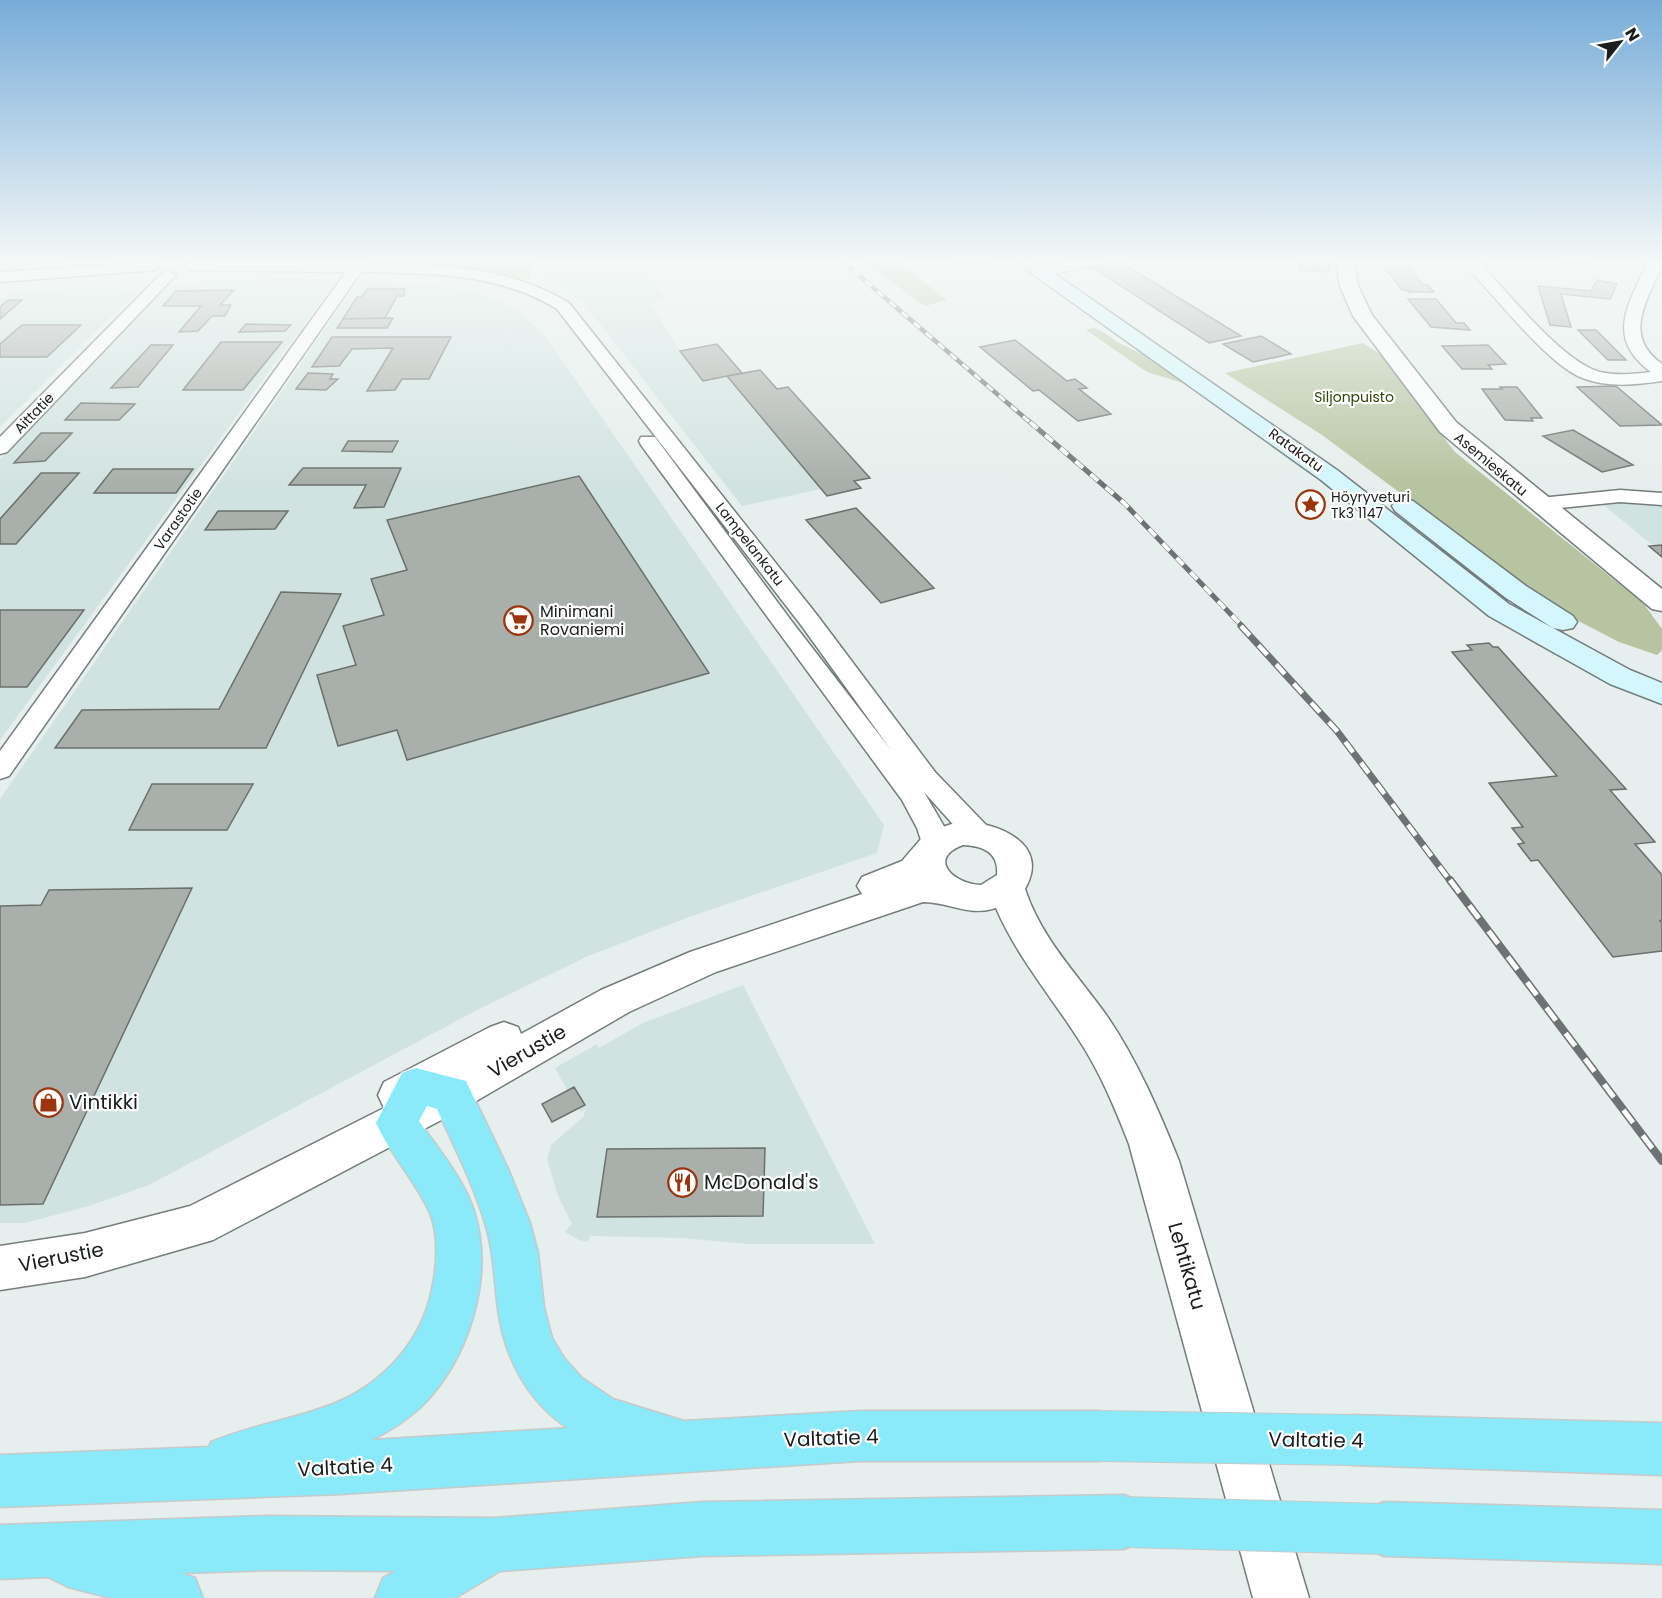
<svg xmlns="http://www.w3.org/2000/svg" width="1662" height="1598" font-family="Poppins,sans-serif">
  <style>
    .built { fill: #d1e3e0 }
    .green { fill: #b7c4a1 }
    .building { fill: #a9afaa; stroke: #6a706b; stroke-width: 1.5 }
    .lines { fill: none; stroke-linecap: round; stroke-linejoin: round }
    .minor-casing { stroke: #757d7b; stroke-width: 3 }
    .tertiary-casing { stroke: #757d7b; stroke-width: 3 }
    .secondary-casing { stroke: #757d7b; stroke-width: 3 }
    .trunk-casing { stroke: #c8c9c9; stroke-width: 3 }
    .minor { fill: #fff; fill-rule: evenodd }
    .tertiary { fill: #fff; fill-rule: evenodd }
    .secondary { fill: #d3f7fd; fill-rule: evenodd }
    .trunk { fill: #8aeafa; fill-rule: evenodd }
    .rail-far3-casing { stroke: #6d7272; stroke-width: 4.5 }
    .rail-far2-casing { stroke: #6d7272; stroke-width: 5 }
    .rail-far1-casing { stroke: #6d7272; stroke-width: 7 }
    .rail-casing { stroke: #6d7272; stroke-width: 8 }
    .rail-far3 { stroke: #fff; stroke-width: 3; stroke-dasharray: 8; stroke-linecap: butt }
    .rail-far2 { stroke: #fff; stroke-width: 4; stroke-dasharray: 10; stroke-linecap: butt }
    .rail-far1 { stroke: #fff; stroke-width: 4.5; stroke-dasharray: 13; stroke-linecap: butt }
    .rail { stroke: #fff; stroke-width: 5; stroke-dasharray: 16; stroke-linecap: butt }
    .trunk-bridge-casing { stroke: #c8c9c9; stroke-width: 52; stroke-linecap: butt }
    .trunk-bridge { stroke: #8aeafa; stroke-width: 50 }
    .labels { text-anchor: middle; stroke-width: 4.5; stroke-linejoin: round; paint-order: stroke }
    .far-park-label { font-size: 14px; fill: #324208; stroke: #fff }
    .far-street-label { font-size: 14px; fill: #1b1e1e; stroke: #fff }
    .far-poi-label { font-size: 14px; fill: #1b1e1e; stroke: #fff; text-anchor: start }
    .poi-label { font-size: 16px; fill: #1b1e1e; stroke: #fff; text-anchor: start }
    .near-street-label { font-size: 20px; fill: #1b1e1e; stroke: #fff }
    .near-poi-label { font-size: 20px; fill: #1b1e1e; stroke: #fff; text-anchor: start }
  </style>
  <rect width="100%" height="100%" fill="#e6efed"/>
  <path class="built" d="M560 260H633L667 298 650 303 680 351 703 380 727 376 821 489 742 506 582 301 545 278Z
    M337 279 0 740V459L162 289 210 280Z
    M358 281 426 284 477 293 517 310 546 337 884 825 877 853 689 917 586 957 479 1009 149 1185 89 1206 25 1223H0V799Z
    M112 288 136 292 0 427V300L12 290Z
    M1600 502 1662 505V553Z
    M743 985 875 1244H749L680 1238 590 1236 588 1242 579 1240 565 1232 572 1224 558 1196 547 1159 551 1145 583 1117 586 1109 580 1112 579 1108 585 1104 575 1087 567 1090 555 1068 597 1044 599 1048 643 1023Z"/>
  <path class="green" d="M0 260H137L0 266Z
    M375 260H534L530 279H518L456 266Z
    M861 260H895L947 300 925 306Z
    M1094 328 1100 330 1119 343 1144 355 1183 383 1147 372 1086 330Z
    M1363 343 1385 357 1414 393 1423 412 1455 452 1643 603 1662 629V650L1657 655 1619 642 1561 612 1322 435 1225 373Z"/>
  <path class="building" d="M950 260H986L989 263 959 267Z
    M1298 260H1328L1330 272 1299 270Z
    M1528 260H1591L1594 265Z
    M1122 263 1241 336 1209 343 1093 268Z
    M1383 265H1407L1423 285H1428L1434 292H1408L1409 290H1402Z
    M1597 280 1617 284 1610 299 1561 294 1571 327 1550 325 1538 286 1591 291Z
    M367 289H405L404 296H397L385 318 343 319 357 297 363 296Z
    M234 290 220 305H231L225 316H212L198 331 179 332 201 306H163L176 291Z
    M1408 299H1436L1456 323H1464L1470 330 1431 327Z
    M8 300H22L0 319V307Z
    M393 318 387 328H337L343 319Z
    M246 324 291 325 285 331 239 332Z
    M22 325H81L47 357H0V344Z
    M1578 330H1596L1626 360H1608Z
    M1261 336 1291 354 1253 362 1223 344Z
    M332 337H451L429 379H402L395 390 367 391 393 348 352 349 339 366 312 367Z
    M1015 340 1067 381 1075 379 1087 388 1079 389 1111 414 1078 421 1039 390 1033 391 980 347Z
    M221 342H282L243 390H183Z
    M717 344 742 373 703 381 680 351Z
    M151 345H173L138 387 111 388Z
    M1488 345 1506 364 1488 365 1492 369H1462L1442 346Z
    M760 370 777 389 788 387 870 478 854 481 861 488 827 496 727 376Z
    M308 373 333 374 330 379H338L326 390 296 389Z
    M1616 386 1662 425 1620 426 1577 387Z
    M1500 387H1517L1542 418H1531L1533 421 1505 420 1482 389H1502Z
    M81 403 135 404 119 420H65Z
    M1573 430 1633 465 1602 472 1543 436Z
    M41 433H72L45 461 14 463Z
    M348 441H398L392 452 342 451Z
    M303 468H401L384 507 354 508 366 485H289Z
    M113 469H193L176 493H94Z
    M41 473H79L16 544H0V519Z
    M579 476 709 673 407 760 397 730 338 746 317 675 356 665 343 626 384 615 371 579 407 570 387 520Z
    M856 508 934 588 881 603 806 520Z
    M218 511H288L275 529 205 530Z
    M1662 545V557L1649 546Z
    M281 592 341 594 266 748H55L82 710 219 709Z
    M0 610H84L27 687H0Z
    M1489 643 1493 647H1498L1626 789 1610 790 1655 842 1635 844 1662 875V920L1660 921 1662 923V951L1613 957 1538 860 1531 861 1518 844 1524 843 1512 828 1523 827 1489 783 1557 776 1452 652 1472 650 1467 645Z
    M152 784H253L227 830H129Z
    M192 888 43 1204 0 1205V906L41 905 49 890Z
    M574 1087 585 1105 552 1122 542 1104Z
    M765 1148 763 1216 597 1217 607 1149Z"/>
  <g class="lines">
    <defs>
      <path id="minor" d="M1078 260H1112L1105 264 1039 276 1032 272 1039 268Z
        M1464 260H1477C1506 290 1562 362 1600 372 1617 376 1635 374 1651 372 1604 338 1629 303 1649 260H1662C1662 269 1657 276 1654 283 1639 315 1630 341 1662 364V381C1635 385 1606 388 1580 377 1546 362 1493 294 1465 265Z
        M151 263 156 264 158 267 156 270 0 282V272Z
        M194 263C241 263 289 263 336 263 413 264 501 261 569 303L817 615 935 772 988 827 992 834 988 841 978 844 968 841 924 792 945 828 949 845 945 852 935 855 925 852 917 828 902 800 641 445 639 441 641 437H655L793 623 891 750 801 625 557 309C500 273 427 273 361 272L9 776 0 779V751L346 272 189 270 187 267 189 264Z
        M168 270 176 275 173 278 7 452 0 454V437L163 272Z
        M1620 490 1662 493V505L1620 502 1540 510 1533 508 1530 504 1533 500 1540 498Z"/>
      <path id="tertiary" d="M1336 260H1354L1358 286 1372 315 1456 422 1662 589V611L1652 609 1440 432 1353 316 1340 286Z
        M961 821C998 823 1051 843 1025 889 1041 938 1077 974 1107 1016 1137 1060 1159 1111 1179 1161L1309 1598H1253L1129 1144C1115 1108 1100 1072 1079 1040 1051 996 1017 957 996 908 967 917 950 902 923 902L716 972 629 1012 466 1107 213 1240 85 1277 0 1290V1246L85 1233 190 1206 384 1108 378 1095 384 1082 490 1027 504 1022 518 1027 521 1034 601 990 690 952 862 894 857 886 862 877 902 861 927 832ZM963 845C983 846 999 852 997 875L981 885C954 884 926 859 963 845Z"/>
      <path id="secondary" d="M1013 260H1035L1337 470 1509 604 1630 670 1662 683V704L1610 684 1489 616 1321 480Z
        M1404 499 1413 501 1526 586 1573 616 1577 622 1573 628 1563 630 1553 628 1506 598 1395 511 1392 506 1395 501Z"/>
      <path id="trunk" d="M416 1068 466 1081 509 1171 530 1223 538 1253 544 1307 552 1338 564 1358 582 1378 613 1399 684 1421 860 1411H1099L1117 1418 1124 1436 1117 1454 1099 1461H860L341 1494 0 1507V1455L209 1447 211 1442C280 1413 345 1419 398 1358 416 1337 427 1315 432 1289 437 1266 439 1235 430 1213 417 1183 390 1154 376 1123L402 1073ZM427 1106 437 1109C454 1146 473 1183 485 1223 494 1252 494 1280 498 1309 504 1357 528 1402 568 1428L372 1440C389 1431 406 1421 421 1407 469 1359 495 1277 474 1211 464 1179 438 1149 419 1121Z
        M1352 1415 1662 1423V1475L1352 1465 1334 1458 1327 1440 1334 1422Z
        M1124 1495 1143 1503 1151 1522 1143 1541 1124 1549 702 1556 500 1571 455 1598H375L383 1578 396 1571 267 1570 181 1573 195 1578 203 1598H111L68 1587 48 1577 0 1579V1525L267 1516 494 1518 702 1502Z
        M1384 1502 1662 1510V1564L1384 1556 1365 1548 1357 1529 1365 1510Z"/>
    </defs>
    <use href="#minor" class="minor-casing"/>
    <use href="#tertiary" class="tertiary-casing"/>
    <use href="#secondary" class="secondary-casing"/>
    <use href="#trunk" class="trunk-casing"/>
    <use href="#minor" class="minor"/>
    <use href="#tertiary" class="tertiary"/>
    <use href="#secondary" class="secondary"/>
    <use href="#trunk" class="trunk"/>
    <defs>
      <path id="rail-far3" d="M841 260 1032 424"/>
      <path id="rail-far2" d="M1030 422 1124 503 1243 627"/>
      <path id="rail-far1" d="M1241 626 1337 731 1451 882"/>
      <path id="rail" d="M1450 880 1662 1161"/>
    </defs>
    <use href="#rail-far3" class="rail-far3-casing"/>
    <use href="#rail-far2" class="rail-far2-casing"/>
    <use href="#rail-far1" class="rail-far1-casing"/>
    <use href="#rail" class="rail-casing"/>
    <use href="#rail-far3" class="rail-far3"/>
    <use href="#rail-far2" class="rail-far2"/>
    <use href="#rail-far1" class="rail-far1"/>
    <use href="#rail" class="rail"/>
    <defs>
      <path id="trunk-bridge" d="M1099 1436 1352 1440
        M1124 1522 1384 1529"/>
    </defs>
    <use href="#trunk-bridge" class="trunk-bridge-casing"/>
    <use href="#trunk-bridge" class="trunk-bridge"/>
  </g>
  <linearGradient id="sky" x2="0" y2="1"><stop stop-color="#78acd9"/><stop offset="0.54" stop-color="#f4f8f7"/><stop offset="1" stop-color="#f4f8f7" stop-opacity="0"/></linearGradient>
  <rect width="1662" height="484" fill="url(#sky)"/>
  <defs>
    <symbol id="sight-ring" viewBox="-11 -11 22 22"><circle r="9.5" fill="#fff" stroke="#9b350e" stroke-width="1.5"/><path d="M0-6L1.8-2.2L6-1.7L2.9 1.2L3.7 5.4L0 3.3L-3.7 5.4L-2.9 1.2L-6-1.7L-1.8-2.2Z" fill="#9b350e"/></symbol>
    <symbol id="supermarket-ring" viewBox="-11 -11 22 22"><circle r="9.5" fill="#fff" stroke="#9b350e" stroke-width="1.5"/><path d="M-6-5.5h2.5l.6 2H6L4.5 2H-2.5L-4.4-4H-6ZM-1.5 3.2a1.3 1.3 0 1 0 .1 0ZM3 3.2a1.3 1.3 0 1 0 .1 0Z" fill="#9b350e"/></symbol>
    <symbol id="shop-ring" viewBox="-11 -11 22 22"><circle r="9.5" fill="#fff" stroke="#9b350e" stroke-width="1.5"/><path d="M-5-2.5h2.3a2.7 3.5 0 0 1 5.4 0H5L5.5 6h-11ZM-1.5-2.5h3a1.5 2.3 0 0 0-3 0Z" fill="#9b350e"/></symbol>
    <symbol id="restaurant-ring" viewBox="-11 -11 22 22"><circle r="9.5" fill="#fff" stroke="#9b350e" stroke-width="1.5"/><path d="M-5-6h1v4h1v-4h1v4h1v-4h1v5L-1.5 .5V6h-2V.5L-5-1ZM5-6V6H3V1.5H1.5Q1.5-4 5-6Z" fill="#9b350e"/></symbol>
  </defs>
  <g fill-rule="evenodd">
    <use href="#sight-ring" x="1294" y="488" width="33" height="33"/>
    <use href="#supermarket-ring" x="502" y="604" width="33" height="33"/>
    <use href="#shop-ring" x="32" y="1086" width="33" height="33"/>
    <use href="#restaurant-ring" x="666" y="1166" width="33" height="33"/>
  </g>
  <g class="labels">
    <g class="far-park-label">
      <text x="1354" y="402">Siljonpuisto</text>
    </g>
    <g class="far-street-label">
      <text transform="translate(34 413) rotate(-46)" y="5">Aittatie</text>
      <text transform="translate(1296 450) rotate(36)" y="5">Ratakatu</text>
      <text transform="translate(1491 464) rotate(40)" y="5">Asemieskatu</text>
      <text transform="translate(178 519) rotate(-55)" y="5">Varastotie</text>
      <text transform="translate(750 544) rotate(52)" y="5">Lampelankatu</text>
    </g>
    <g class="far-poi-label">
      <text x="1331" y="502">Höyryveturi<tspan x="1331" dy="16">Tk3 1147</tspan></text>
    </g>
    <g class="poi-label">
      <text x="540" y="617">Minimani<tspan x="540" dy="18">Rovaniemi</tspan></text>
    </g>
    <g class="near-street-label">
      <text transform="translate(527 1051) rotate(-30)" y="7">Vierustie</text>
      <text transform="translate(61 1257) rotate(-11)" y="7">Vierustie</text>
      <text transform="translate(1187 1266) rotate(74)" y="7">Lehtikatu</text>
      <text transform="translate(831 1438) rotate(-2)" y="7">Valtatie 4</text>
      <text transform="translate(1316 1440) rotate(1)" y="7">Valtatie 4</text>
      <text transform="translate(345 1467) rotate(-3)" y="7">Valtatie 4</text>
    </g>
    <g class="near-poi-label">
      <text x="69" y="1109">Vintikki</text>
      <text x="704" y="1189">McDonald's</text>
    </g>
  </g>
  <g transform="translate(1620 42) rotate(59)" stroke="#ffffff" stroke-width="4.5" paint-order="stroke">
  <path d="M0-4.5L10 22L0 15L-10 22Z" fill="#1b1e1e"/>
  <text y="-9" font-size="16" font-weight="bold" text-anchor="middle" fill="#1b1e1e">N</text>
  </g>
</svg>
